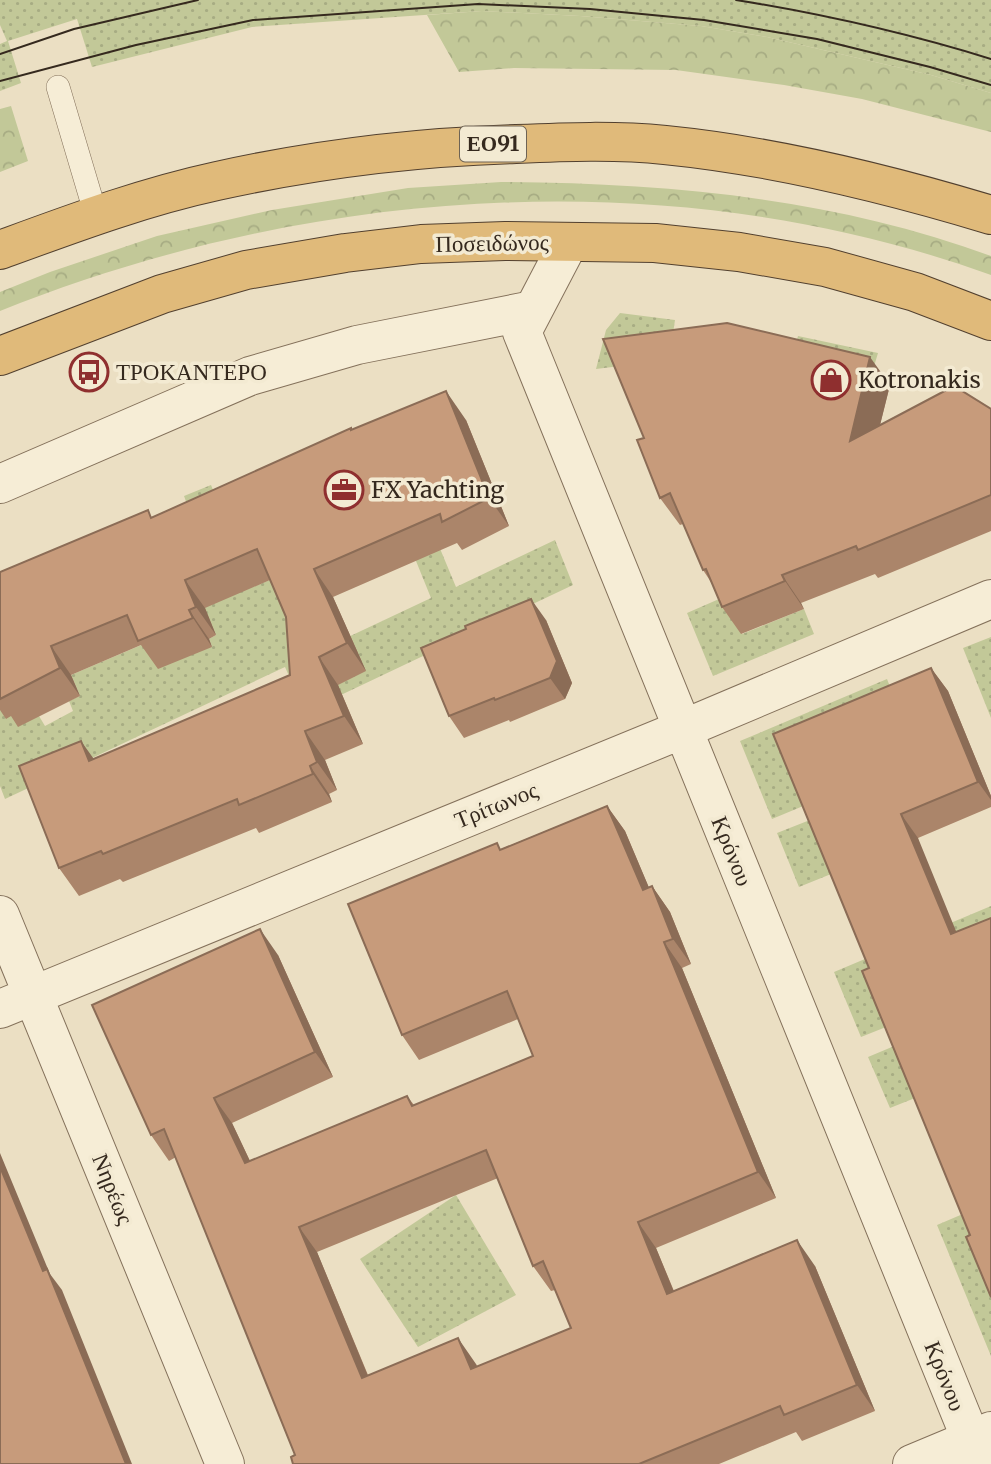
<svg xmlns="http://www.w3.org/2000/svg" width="991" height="1464" font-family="Merriweather,serif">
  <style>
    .green { fill: url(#green-dots) }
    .forest { fill: url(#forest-crowns) }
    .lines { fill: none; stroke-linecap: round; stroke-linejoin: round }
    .service-casing { stroke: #84715b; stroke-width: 24 }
    .minor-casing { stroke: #84715b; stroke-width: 40 }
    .tertiary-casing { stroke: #84715b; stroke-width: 40 }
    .trunk-casing { stroke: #52402f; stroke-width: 40 }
    .service { stroke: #f6edd6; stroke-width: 23 }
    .minor { stroke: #f6edd6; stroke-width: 38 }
    .tertiary { stroke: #f6edd6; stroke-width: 38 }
    .trunk { stroke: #e0ba7a; stroke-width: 38 }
    .tram { stroke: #35291e; stroke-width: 2 }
    .wall { fill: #ab856a; fill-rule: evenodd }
    .shaded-wall { fill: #8b6c56 }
    .building { fill: #c79b7b; stroke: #8b6c56; stroke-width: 2; fill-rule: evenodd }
    .labels { text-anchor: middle; stroke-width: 7; stroke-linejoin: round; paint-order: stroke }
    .shield { fill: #f3ead2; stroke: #6e6354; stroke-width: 2 }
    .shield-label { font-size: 21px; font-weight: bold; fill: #35291e }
    .street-label { font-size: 23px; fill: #35291e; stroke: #f3ead2 }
    .poi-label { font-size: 23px; fill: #35291e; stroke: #f3ead2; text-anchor: start }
  </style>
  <defs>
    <pattern id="green-dots" width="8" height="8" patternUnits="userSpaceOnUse" patternTransform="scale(1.75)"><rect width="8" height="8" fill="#c2c898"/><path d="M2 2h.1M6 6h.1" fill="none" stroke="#a7ac83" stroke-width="1.8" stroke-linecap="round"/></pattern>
    <pattern id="forest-crowns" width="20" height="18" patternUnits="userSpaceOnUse" patternTransform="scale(1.75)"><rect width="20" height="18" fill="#c2c898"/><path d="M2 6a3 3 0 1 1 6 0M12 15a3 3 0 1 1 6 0" fill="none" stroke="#a7ac83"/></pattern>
  </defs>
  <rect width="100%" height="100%" fill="#ebdfc3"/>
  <path class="green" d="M0 0H991V93L931 75 767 37 701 26 580 16 482 11 252 27 92 67 77 19 8 41 21 83 0 91V44L7 41 0 25Z
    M620 313 675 320 669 360 596 369 606 330Z
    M798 336 878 353 870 380 791 361Z
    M211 485 253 587 277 577 310 655 431 598 416 561 426 515 456 587 555 540 573 585 305 712 285 667 5 799 0 786V706L12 716H39L45 726 73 711 69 701 80 696 71 675 146 643 212 647 209 639 216 635 199 594 217 586 184 496Z
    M726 596 742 634 804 609 814 634 713 676 687 613Z
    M991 637V718L963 648Z
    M887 679 900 712 808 804 772 819 740 741Z
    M815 818 836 872 799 887 777 833Z
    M991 906V948L891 1025 861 1037 834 972Z
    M899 1044 920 1096 890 1108 868 1057Z
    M456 1195 516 1295 418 1347 360 1259Z
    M991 1202V1356L937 1225Z"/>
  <path class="forest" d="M482 11 580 16 701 26 767 37 931 75 991 93V132L862 99 784 85 676 70 514 68 459 72 427 15Z
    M11 106 28 161 0 172V109Z
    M501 182C667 183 834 198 991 256V275C673 160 311 186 0 311V292L50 272 157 236 272 210 408 188Z"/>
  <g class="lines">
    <defs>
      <path id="service" d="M58 87 96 215"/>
      <path id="minor" d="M569 242 522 332 981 1464
        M0 484 250 376 357 345 533 310
        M0 915 225 1464
        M0 1009 683 729 991 599"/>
      <path id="tertiary" d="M912 1464 991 1431"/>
      <path id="trunk" d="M0 250C71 224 143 197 217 181 316 159 415 147 516 144 565 142 616 140 665 145 776 156 885 183 991 215
        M0 356 162 294 246 270 345 253 421 244 505 241 655 243 739 252 825 267 915 292 991 321"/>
    </defs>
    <use href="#service" class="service-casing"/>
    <use href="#minor" class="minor-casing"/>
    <use href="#tertiary" class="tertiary-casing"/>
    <use href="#trunk" class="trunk-casing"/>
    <use href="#service" class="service"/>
    <use href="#minor" class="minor"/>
    <use href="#tertiary" class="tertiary"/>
    <use href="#trunk" class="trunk"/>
    <path class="tram" d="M736 0C823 14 907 33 991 59
      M0 54 74 29 198 0
      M0 81 136 45 253 20 478 4 590 9 704 20 817 39 930 67 991 85"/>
  </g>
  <path class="wall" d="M890 385 880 425 991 409V531L878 578 875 574 801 603 804 609 741 634 722 607 713 585 703 570 683 524 680 525 660 498Z
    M466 420 509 526 462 550 457 543 333 597 366 671 338 685 363 744 325 760 337 790 329 794 332 802 259 833 256 828 123 882 120 879 79 896 59 868 94 759 290 675 286 617 270 580 205 608 216 635 209 639 212 647 158 669 141 645 71 675 80 696 18 727 11 716 6 719 0 710V572L153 517 352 429Z
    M546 620 572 683 565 699 510 722 509 720 464 738 449 716Z
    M931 668 948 691 991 796V807L918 838 970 1235 869 968Z
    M607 806 625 831 649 888 652 886 670 912 691 964 682 968 776 1198 656 1248 674 1291 815 1266 875 1411 802 1441 796 1432 719 1464H293L295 1455 176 1157 169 1161 151 1135 278 955 333 1077 232 1123 250 1161 407 1096 414 1105 533 1056 518 1019 419 1060 402 1035 501 849ZM498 1178 533 1266 551 1291 555 1290 571 1328 477 1367 476 1364 368 1375 317 1252Z"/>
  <path class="shaded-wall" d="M870 357 890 385 869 469 850 441Z
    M446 391 466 420 509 526 489 498Z
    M314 569 333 597 366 671 347 643Z
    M782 575 801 603 804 609 785 581Z
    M185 580 205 608 216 635 196 607Z
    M531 599 546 620 572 683 565 699 550 678Z
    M189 610 209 639 212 647 193 618Z
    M51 646 71 675 80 696 60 668Z
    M319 657 338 685 363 744 344 716Z
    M931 668 948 691 991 796V800L978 782Z
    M305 731 325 760 337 790 317 762Z
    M81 741 101 769 89 761Z
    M310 766 329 794 332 802 313 774Z
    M607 806 625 831 661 916 643 890Z
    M901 814 918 838 967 958 951 934Z
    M652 886 670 912 691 964 673 939Z
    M260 929 278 955 333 1077 315 1052Z
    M664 942 682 968 776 1198 758 1172Z
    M214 1098 232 1123 263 1189 245 1163Z
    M0 1153 50 1274 62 1290 132 1464H126L43 1271 0 1167Z
    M638 1222 656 1248 685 1319 667 1294Z
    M299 1227 317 1252 379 1403 362 1378Z
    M797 1240 815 1266 875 1411 857 1385Z
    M458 1338 476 1364 489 1395 471 1369Z"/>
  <path class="building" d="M727 323 870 357 850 441 954 386 991 409V495L858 550 856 546 782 575 785 581 722 607 706 569 703 570 670 493 660 498 637 440 644 438 603 339Z
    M446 391 489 498 442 522 440 514 314 569 347 643 319 657 344 716 305 731 317 762 310 766 313 774 239 805 237 799 103 854 101 851 59 868 19 766 81 741 89 761 290 675 286 617 257 549 185 580 196 607 189 610 193 618 138 641 127 615 51 646 60 668 0 699V572L148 510 151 518 351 428V430Z
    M531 599 557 661 550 678 495 700 494 698 449 716 421 648 466 629 465 626Z
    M931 668 978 782 901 814 951 934 991 918V1297L966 1237 970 1235 862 971 869 968 773 734Z
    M607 806 643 890 652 886 673 939 664 942 758 1172 638 1222 667 1294 797 1240 857 1385 784 1415 780 1406 639 1464H293L291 1457 295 1455 164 1129 151 1135 92 1005 260 929 315 1052 214 1098 245 1163 407 1096 412 1106 533 1056 507 991 402 1035 348 904 497 843 500 850ZM486 1150 533 1266 543 1261 571 1328 471 1369 458 1338 362 1378 299 1227Z
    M0 1167 43 1271 47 1269 126 1464H0Z"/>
  <defs>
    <symbol id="bus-ring" viewBox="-11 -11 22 22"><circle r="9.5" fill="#f3ead2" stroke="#8f2f2f" stroke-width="1.5"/><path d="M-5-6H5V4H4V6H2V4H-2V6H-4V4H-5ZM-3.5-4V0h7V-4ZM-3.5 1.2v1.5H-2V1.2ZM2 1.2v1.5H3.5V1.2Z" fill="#8f2f2f"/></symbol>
    <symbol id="shop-ring" viewBox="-11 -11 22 22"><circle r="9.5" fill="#f3ead2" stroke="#8f2f2f" stroke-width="1.5"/><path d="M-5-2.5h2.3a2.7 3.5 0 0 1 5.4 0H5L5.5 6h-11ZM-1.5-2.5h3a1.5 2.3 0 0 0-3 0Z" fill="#8f2f2f"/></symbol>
    <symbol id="office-ring" viewBox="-11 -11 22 22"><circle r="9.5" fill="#f3ead2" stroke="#8f2f2f" stroke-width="1.5"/><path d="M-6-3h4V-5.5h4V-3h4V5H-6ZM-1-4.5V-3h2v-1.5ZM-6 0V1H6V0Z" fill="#8f2f2f"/></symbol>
  </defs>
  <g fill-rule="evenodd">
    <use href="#bus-ring" x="67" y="350" width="44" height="44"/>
    <use href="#shop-ring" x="809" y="358" width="44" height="44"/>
    <use href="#office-ring" x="322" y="468" width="44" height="44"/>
  </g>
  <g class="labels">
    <rect class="shield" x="460" y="126.5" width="66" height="35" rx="5"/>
    <g class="shield-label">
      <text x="493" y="151">ΕΟ91</text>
    </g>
    <g class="street-label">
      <text transform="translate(492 243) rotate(-1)" y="8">Ποσειδώνος</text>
      <text transform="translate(496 805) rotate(-22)" y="8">Τρίτωνος</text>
      <text transform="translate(732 851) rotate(68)" y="8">Κρόνου</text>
      <text transform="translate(113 1189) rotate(68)" y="8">Νηρέως</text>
      <text transform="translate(945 1376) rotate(68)" y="8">Κρόνου</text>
    </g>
    <g class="poi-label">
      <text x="116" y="380">ΤΡΟΚΑΝΤΕΡΟ</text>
      <text x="858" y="388">Kotronakis</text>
      <text x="371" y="498">FX Yachting</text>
    </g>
  </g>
</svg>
